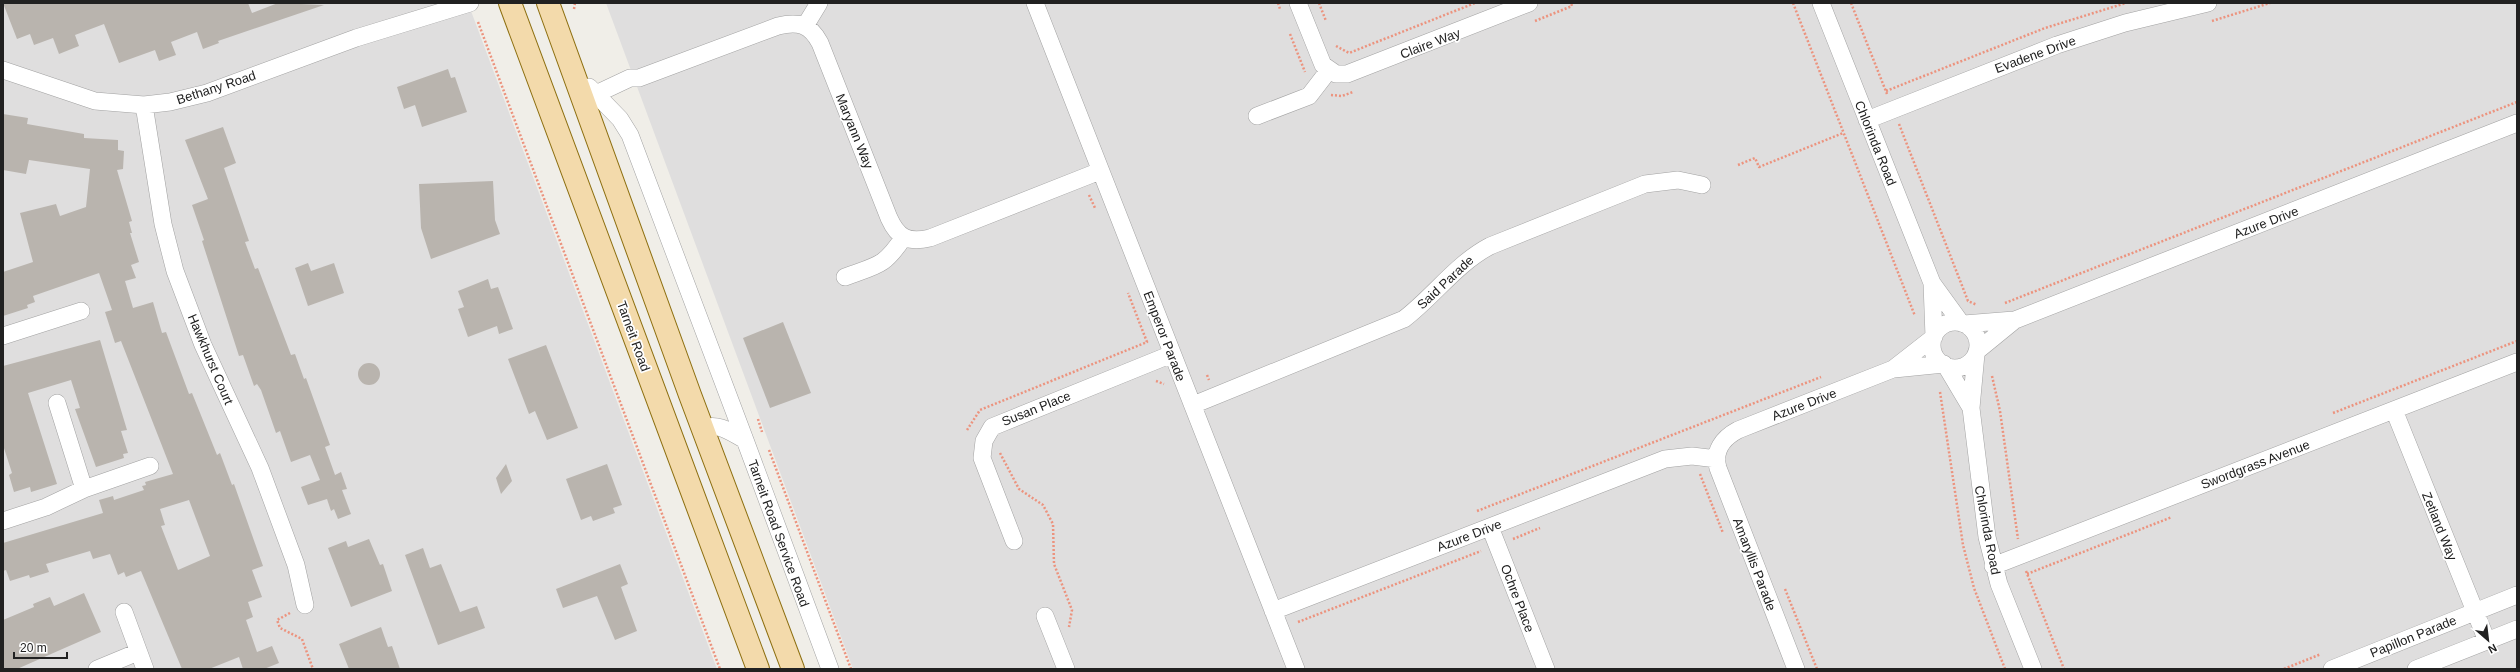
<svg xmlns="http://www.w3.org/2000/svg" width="2520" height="672" font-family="Arial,sans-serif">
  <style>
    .residential { fill: #dfdede }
    .building { fill: #b9b4ae; fill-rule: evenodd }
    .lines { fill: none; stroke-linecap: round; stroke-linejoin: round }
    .minor-casing { stroke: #a2a2a2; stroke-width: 18 }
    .major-casing { stroke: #8d6f10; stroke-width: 24 }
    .path { stroke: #ec937e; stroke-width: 2.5; stroke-dasharray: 2 2; stroke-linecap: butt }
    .minor { stroke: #fff; stroke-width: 17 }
    .major { stroke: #f3daab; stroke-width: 22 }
    .labels { text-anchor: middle; stroke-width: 3.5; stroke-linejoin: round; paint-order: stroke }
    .street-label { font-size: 13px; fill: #212121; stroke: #fff }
  </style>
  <rect width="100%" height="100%" fill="#f0eee8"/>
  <path class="residential" d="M3 3H468L717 669H3Z
    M606 3H2517V669H853Z"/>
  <path class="building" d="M3 3H248L252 13 278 3 324 5 218 41 219 43 203 49 197 32 171 42 176 55 159 61 155 50 119 63 104 24 75 35 79 46 59 54 53 38 34 45 30 34 17 39Z
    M448 69 451 78 455 77 467 112 422 127 415 105 404 109 397 87Z
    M3 114 28 118 27 124 84 134V138L118 140V150L124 151 123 169 117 170 132 221 129 222 132 233H130L139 262 131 265 136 278 125 281 133 308 153 302 162 333 166 332 189 394 192 393 217 455 220 453 232 485 234 484 263 566 252 570 262 597 248 602 253 617 246 620 257 652 272 646 279 663 264 669H243L239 657 209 669H182L141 571 126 577 124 572 118 575 110 554 93 559 90 551 46 564 49 572 30 578 29 575 10 581 6 570 3 571V543L103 513 99 500 113 496 114 500 144 490 142 486 146 485 145 482 173 474 121 341 115 343 105 312 112 310 99 273 33 296 35 302 27 305 28 308 3 316V272L33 262 20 213 56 204 60 216 86 207 90 169 29 160 26 174 3 170ZM189 500 210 556 178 570 161 526 165 525 160 509Z
    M223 127 236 163 224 168 249 241 245 242 255 269 258 268 291 355 295 354 304 379 306 378 330 445 325 447 335 475 341 472 347 489 342 490 351 514 338 519 334 509 331 511 327 499 308 505 301 487 320 480 310 455 291 462 280 431 276 433 261 390 257 384 254 386 243 355 239 356 202 241 204 240 192 205 208 199 185 140Z
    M493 181 495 220 500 234 431 259 421 228 419 184Z
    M308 263 311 271 334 263 344 293 308 306 295 268Z
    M488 279 491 289 498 287 513 329 499 334 497 326 468 337 458 309 464 307 458 291Z
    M783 322 811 393 770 408 743 338Z
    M100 340 127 430 121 431 128 453 123 454 124 458 96 467 75 409 80 408 71 380 28 393 57 484 31 492 30 487 14 492 9 475 12 473 3 445V366Z
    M546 345 578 428 547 440 535 411 529 414 508 359Z
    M358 374a11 11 0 1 1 22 0a11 11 0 1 1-22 0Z
    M506 464 512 481 501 494 496 478Z
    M607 464 622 505 613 508 615 513 593 521 591 516 581 520 566 479Z
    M369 539 380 565 383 564 392 591 351 607 328 548 346 541 348 547Z
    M423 548 430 568 441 564 460 612 477 606 485 628 438 645 405 555Z
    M620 564 628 584 621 587 637 631 615 640 597 596 563 608 556 589Z
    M84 593 101 632 17 669H3V620L34 607 33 604 50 597 54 606Z
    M381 627 388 647 392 646 400 669H349L339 644Z"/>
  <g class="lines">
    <defs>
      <path id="minor" d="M1035 3 1296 669
        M1298 3 1323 65 1336 74H1347L1529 3
        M1821 3 1932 283 1961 323
        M805 26 819 3
        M3 70 95 101 144 105 170 102 207 93 356 38 470 3
        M589 87 620 119 630 135 745 440
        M596 94 630 78H639L778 26C798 21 810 24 820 43L889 218C898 238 908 243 930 238L1100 171
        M144 105 163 224 175 271 203 345 260 468 296 565 305 605
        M1257 116 1309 96 1329 70
        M1867 120 2057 45 2125 23 2208 3
        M845 277C877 265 884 267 903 238
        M1932 283 1934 337
        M1932 345a23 23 0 1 1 46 0a23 23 0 1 1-46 0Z
        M1964 324 2014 320
        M3 336 81 311
        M1977 351 2015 320 2517 123
        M1976 354 1971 408 1987 537 1999 584 2033 669
        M1946 366 1971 408
        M1894 369 1944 364
        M1193 405 1404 319C1434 296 1456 264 1490 246L1645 184 1678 180 1702 185
        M2394 410 2487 641
        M703 428C720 423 730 432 745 440L830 669
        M84 489 150 466
        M3 521 46 507 84 489 57 403
        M1490 527 1546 669
        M1014 541 982 458 984 441 992 427 1172 354
        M1993 566 2517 362
        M1273 611 1665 459 1692 456 1717 459
        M124 612 145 669
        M1045 616 1066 669
        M97 669 138 652
        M1796 669 1718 468C1713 451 1723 438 1738 430L1893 369 1934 337
        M2332 669 2517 595
        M2416 669 2517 629"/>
      <path id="major" d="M510 3 758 669
        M548 3 690 395 793 669"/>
    </defs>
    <use href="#minor" class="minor-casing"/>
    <use href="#major" class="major-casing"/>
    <path class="path" d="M1278 3 1280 9
      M1319 3 1326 21
      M1793 3 1915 316
      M1851 3 1887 94
      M574 9 575 3
      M1535 21 1572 6 1571 3
      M2212 21 2270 3
      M478 22 720 669
      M1290 34 1305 72
      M1336 46 1349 53 1475 3
      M1886 91 2045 28 2126 3
      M1331 95 1342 96 1353 92
      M1899 124 1968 301 1977 305
      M1738 165 1755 158 1759 167 1843 133
      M1089 195 1095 208
      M2005 303 2517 102
      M1207 375 1209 380
      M1992 376 2000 411 2018 539
      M1156 381 1164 384
      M1940 392 1963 545 1974 588 2005 669
      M2333 413 2517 341
      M758 419 762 432
      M967 430 980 410 1147 342 1128 293
      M769 450 851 669
      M1000 453 1019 489 1043 505 1053 524 1054 564 1072 610 1069 627
      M1700 474 1723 533
      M1477 511 1821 377
      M1513 539 1540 528
      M2026 571 2064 669
      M2027 574 2172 517
      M1785 589 1817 669
      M290 613 277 620 280 628 302 639 313 669
      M1298 622 1481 551
      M2284 669 2321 654"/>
    <use href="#minor" class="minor"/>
    <use href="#major" class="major"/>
  </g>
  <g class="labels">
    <g class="street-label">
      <text transform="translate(1430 43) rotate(-21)" y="5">Claire Way</text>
      <text transform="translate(2035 54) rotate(-20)" y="5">Evadene Drive</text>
      <text transform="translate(216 87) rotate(-18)" y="5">Bethany Road</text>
      <text transform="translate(855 131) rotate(68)" y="5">Maryann Way</text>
      <text transform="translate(1876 143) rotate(68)" y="5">Chlorinda Road</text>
      <text transform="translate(2266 222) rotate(-21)" y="5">Azure Drive</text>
      <text transform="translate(1445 282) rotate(-43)" y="5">Said Parade</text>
      <text transform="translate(634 336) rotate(70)" y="5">Tarneit Road</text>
      <text transform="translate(1165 336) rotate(69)" y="5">Emperor Parade</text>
      <text transform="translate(211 359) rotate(67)" y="5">Hawkhurst Court</text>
      <text transform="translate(1804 404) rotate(-21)" y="5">Azure Drive</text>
      <text transform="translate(1036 408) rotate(-22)" y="5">Susan Place</text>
      <text transform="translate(2255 464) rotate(-21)" y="5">Swordgrass Avenue</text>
      <text transform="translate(2440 526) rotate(68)" y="5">Zetland Way</text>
      <text transform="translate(1988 530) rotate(79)" y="5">Chlorinda Road</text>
      <text transform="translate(779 533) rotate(70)" y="5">Tarneit Road Service Road</text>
      <text transform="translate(1469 535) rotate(-21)" y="5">Azure Drive</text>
      <text transform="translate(1755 564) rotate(69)" y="5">Amaryllis Parade</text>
      <text transform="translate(1518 598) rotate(69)" y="5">Ochre Place</text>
      <text transform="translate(2413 636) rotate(-22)" y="5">Papillon Parade</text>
    </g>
  </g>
  <rect width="2520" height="672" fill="none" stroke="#212121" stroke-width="8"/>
  <g transform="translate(2488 640) rotate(152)" stroke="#ffffff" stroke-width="3" paint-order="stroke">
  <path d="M0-3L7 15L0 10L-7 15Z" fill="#212121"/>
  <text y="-6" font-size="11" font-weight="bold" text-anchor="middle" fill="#212121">N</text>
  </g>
  <path d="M14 652v6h53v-6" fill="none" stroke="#212121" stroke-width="2"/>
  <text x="20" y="652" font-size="12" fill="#212121" stroke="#ffffff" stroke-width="3" paint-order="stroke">20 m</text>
</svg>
